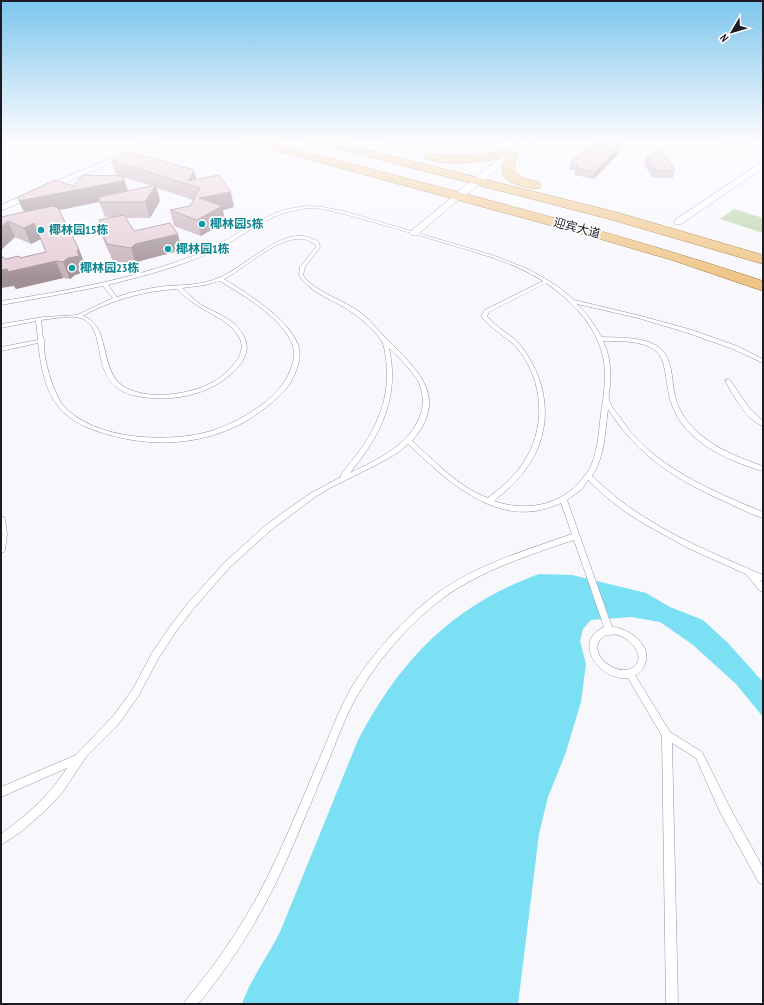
<svg xmlns="http://www.w3.org/2000/svg" width="764" height="1005" font-family="'PT Sans Narrow','Noto Sans SC',sans-serif">
  <style>
    .commercial { fill: #ffe7f1 }
    .green { fill: #b8d2a5 }
    .water { fill: #7be0f3 }
    .lines { fill: none; stroke-linecap: round; stroke-linejoin: round }
    .lane-casing { stroke: #9792a7; stroke-width: 1 }
    .street-casing { stroke: #9792a7; stroke-width: 1 }
    .secondary-casing { stroke: #9792a7; stroke-width: 1 }
    .primary-casing { stroke: #9f702f; stroke-width: 1 }
    .lane { fill: #fff; fill-rule: evenodd }
    .street { fill: #fff; fill-rule: evenodd }
    .secondary { fill: #fff; fill-rule: evenodd }
    .primary { fill: #efc586; fill-rule: evenodd }
    .wall { fill: #c6b0b9; fill-rule: evenodd }
    .shaded-wall { fill: #a19096 }
    .building { fill: #e6cdd7; stroke: #a19096 }
    .culture-dot { fill: #0f9aa8; stroke: #fff; stroke-width: 1.5 }
    .labels { text-anchor: middle; stroke-width: 3.5; stroke-linejoin: round; paint-order: stroke }
    .far-culture-label { font-size: 12px; font-weight: bold; fill: #0d838f; stroke: #fff; text-anchor: start }
    .far-street-label { font-size: 12px; fill: #1c1a23; stroke: #fff }
  </style>
  <rect width="100%" height="100%" fill="#f8f7fc"/>
  <path class="commercial" d="M376 140H501L487 151 464 156H442Z"/>
  <path class="green" d="M734 209 763 218V233L720 219Z"/>
  <path class="water" d="M539 574 572 575 646 593 670 607 703 620 728 643 763 682V717L736 684 693 645 660 622 631 617 591 620 583 629 580 641 586 664 581 702 565 755 548 797 539 834 518 1004H242C250 980 268 956 280 932L358 740C401 659 452 606 539 574Z"/>
  <g class="lines">
    <defs>
      <path id="lane" d="M308 206 323 207 347 212 492 255 528 269 544 278 560 288 574 300 641 316 692 330 737 346 763 359V363L733 349 688 333 638 318 577 304 588 316 602 337C620 338 646 336 661 349 672 359 672 378 674 392 682 434 726 454 763 466V471C724 460 677 438 669 394 666 382 666 359 656 351 642 340 620 341 603 341 610 355 611 370 610 385 610 390 608 396 609 400 610 405 616 412 619 416 651 466 710 490 763 512V518C750 514 738 508 726 502 676 480 638 456 608 409 605 431 605 457 592 476 604 487 616 498 629 507 670 536 717 555 763 575V581L760 580 763 583V592L760 591 746 574 690 549 646 525 624 511 604 495 588 480 582 489 567 500 612 627C628 628 653 645 645 664 643 669 641 673 635 675L670 732 702 752 728 804 763 868V884L759 883 720 812 696 758 672 743 678 1004H666L662 736 628 678C600 681 571 642 604 627L574 540C529 555 482 570 443 598 410 623 381 656 360 691 347 712 339 735 330 757 315 793 300 830 284 866 261 916 233 962 198 1004H184L186 1000C222 957 253 910 276 859 293 823 308 785 324 748 333 727 341 705 353 685 375 651 403 619 436 594 476 565 526 550 572 534L561 503C500 532 450 483 408 444L399 452 382 462 330 488 315 497 271 530 230 567 194 608 177 630 158 659 139 695 118 725 86 757 62 793 47 809 22 831 1 845V834C27 815 50 795 67 768L1 797V787L76 755 114 715 133 689 152 653 171 625 188 603 225 562 266 525 288 509 311 493 341 477V475L342 473C369 441 389 411 387 367 386 360 385 345 381 340 375 331 362 319 353 313 337 301 309 293 299 275L300 267 316 247 315 244C311 242 307 240 304 239 277 236 247 267 224 279 247 293 292 321 299 348 302 360 295 375 289 385 282 394 274 401 265 408 222 443 162 450 110 435 91 430 70 422 58 406 44 388 41 365 38 343L1 351V347L38 340 36 321 1 328V324L44 317 77 315 113 298 103 286 51 296 1 305V301C67 291 133 279 195 255 224 244 248 225 276 213 286 209 297 207 308 206ZM308 208 323 209 344 214C380 224 416 234 451 245 482 254 515 263 543 281L485 310 481 316C490 329 505 335 516 347 545 380 547 431 521 466 512 479 499 489 488 498 458 487 435 461 412 441 449 397 419 372 388 340 377 330 369 318 357 310 342 300 312 290 303 275L305 267 320 247 319 242C315 240 311 238 308 237 280 228 243 269 218 278 202 285 184 285 167 286 150 288 133 291 117 297L108 285C143 276 179 267 212 252 236 241 256 223 281 214 290 211 299 210 308 208ZM220 281C243 295 286 320 293 347 296 355 293 363 290 371 285 384 275 394 264 403 248 415 232 424 214 430 172 444 92 441 62 404 53 391 43 359 44 343 44 343 45 342 45 341 44 340 44 339 43 338 42 333 42 326 41 320 52 319 73 314 83 319 110 331 86 385 136 396 173 403 214 395 239 366 247 356 250 345 242 333 233 318 215 313 200 304 194 299 188 294 182 288L205 285ZM546 283C568 298 589 318 599 344 608 365 605 390 601 413 599 430 598 450 591 466 589 471 585 475 582 479 561 506 525 512 494 501 504 492 515 484 523 473 554 434 551 385 521 346 512 334 496 328 487 316L489 312ZM177 289C183 295 190 301 198 306 213 316 232 322 240 339 244 348 240 357 234 364 228 371 222 377 213 382 190 395 146 401 123 386 99 371 111 323 82 316 112 300 143 291 177 289ZM389 348C400 359 412 370 419 383 423 393 424 404 421 413 411 445 378 459 350 473 381 435 400 397 389 348ZM606 635C610 635 614 634 618 635 629 638 646 655 635 666 621 679 590 658 599 641 600 639 604 637 606 635Z
        M728 379 730 380 750 409 763 421V426C745 419 735 397 725 381Z
        M1 516 4 517 5 519 7 534 5 550 4 552 1 553Z"/>
      <path id="street" d="M153 140H162L1 211V205Z
        M723 140H733L763 148V152L724 141Z
        M760 163H763V168L681 224H675L674 222 675 220Z
        M456 194H462L463 196 417 235H411L410 233 411 231Z"/>
      <path id="secondary" d="M522 140H533L463 198H455L453 196 455 194Z"/>
      <path id="primary" d="M243 140H261C429 185 598 226 763 281V291L672 260 593 237 245 142Z
        M310 140H328L619 213 763 255V264L609 219 312 142Z
        M511 151 515 152 517 154 514 168 515 172 523 178 539 182 541 185 539 188C530 190 508 184 503 175 501 170 503 164 504 158 478 162 451 166 425 159L423 157 425 155 429 154 460 156Z"/>
    </defs>
    <use href="#lane" class="lane-casing"/>
    <use href="#street" class="street-casing"/>
    <use href="#secondary" class="secondary-casing"/>
    <use href="#primary" class="primary-casing"/>
    <use href="#lane" class="lane"/>
    <use href="#street" class="street"/>
    <use href="#secondary" class="secondary"/>
    <use href="#primary" class="primary"/>
  </g>
  <path class="wall" d="M480 140H503V141Z
    M601 140H625L619 146 618 154 594 179 574 175 575 171 569 169 571 162 601 142Z
    M752 140H763L762 142Z
    M647 157 675 170 673 178H653L644 165Z
    M111 160 196 180 234 207 223 210 225 222 201 236 174 226 170 210 190 206 193 200 157 188 160 201 150 218H126L134 231 182 250 140 261 136 265 113 261 103 239 97 223 113 217H105L99 202 59 210 85 265 84 267 85 272 75 275 70 279 63 278 16 289 14 286 6 259 20 258 46 252 41 239 31 244 15 237 1 250V217L24 212 73 186 118 176 116 175ZM123 177 130 179 151 186 128 191Z"/>
  <path class="shaded-wall" d="M620 140H625L613 153 615 145Z
    M620 146 618 154 594 179 595 172Z
    M194 170 198 186 188 181Z
    M123 176 128 191V196L26 217 19 201Z
    M156 185 160 201 150 218 145 202Z
    M231 192 234 207 223 210 225 222 201 236 197 220 199 198Z
    M8 221 15 237 1 250V227Z
    M34 223 41 239 31 244 24 228Z
    M178 234 182 250 140 261 136 265 131 248 135 244Z
    M79 249 85 265 84 267 85 272 75 275 70 279 63 262Z
    M56 261 63 278 16 289 14 286 1 288V270L7 269 25 268Z"/>
  <path class="building" d="M602 140H620L615 145 620 146 595 172 575 167 579 164 571 162 595 141 602 143Z
    M661 150 675 170H656L647 157Z
    M129 152 134 153 194 170 188 181 219 175 231 192 199 198 222 206 197 220 170 210 190 206 200 188 111 160Z
    M83 175 123 176V181L19 201 18 197 55 180 73 186Z
    M156 185 145 202H99V197Z
    M52 206 58 208 79 249 77 250 79 256 68 258 63 262 56 261 8 272 7 269 1 270V256L6 259 19 256 20 258 46 252 34 223 24 228 8 221 1 227V217Z
    M124 215 134 231 170 223 178 234 135 244 131 248 107 244 97 223H100L99 220Z"/>
  <linearGradient id="sky" x2="0" y2="1"><stop stop-color="#7cc6ec"/><stop offset="0.5" stop-color="#fcfbfe"/><stop offset="1" stop-color="#fcfbfe" stop-opacity="0"/></linearGradient>
  <rect width="764" height="280" fill="url(#sky)"/>
  <g class="culture-dot">
    <circle cx="202" cy="224" r="4"/>
    <circle cx="41" cy="230" r="4"/>
    <circle cx="168" cy="249" r="4"/>
    <circle cx="72" cy="268" r="4"/>
  </g>
  <g class="labels">
    <g class="far-culture-label">
      <text x="210" y="228">椰林园5栋</text>
      <text x="49" y="234">椰林园15栋</text>
      <text x="176" y="253">椰林园1栋</text>
      <text x="80" y="272">椰林园23栋</text>
    </g>
    <g class="far-street-label">
      <text transform="translate(577 228) rotate(15)" y="4">迎宾大道</text>
    </g>
  </g>
  <rect width="764" height="1005" fill="none" stroke="#1c1a23" stroke-width="4"/>
  <g transform="translate(732 32) rotate(232)" stroke="#ffffff" stroke-width="3" paint-order="stroke">
  <path d="M0-3L7 15L0 10L-7 15Z" fill="#1c1a23"/>
  <text y="-6" font-size="11" font-weight="bold" text-anchor="middle" fill="#1c1a23">N</text>
  </g>
</svg>
